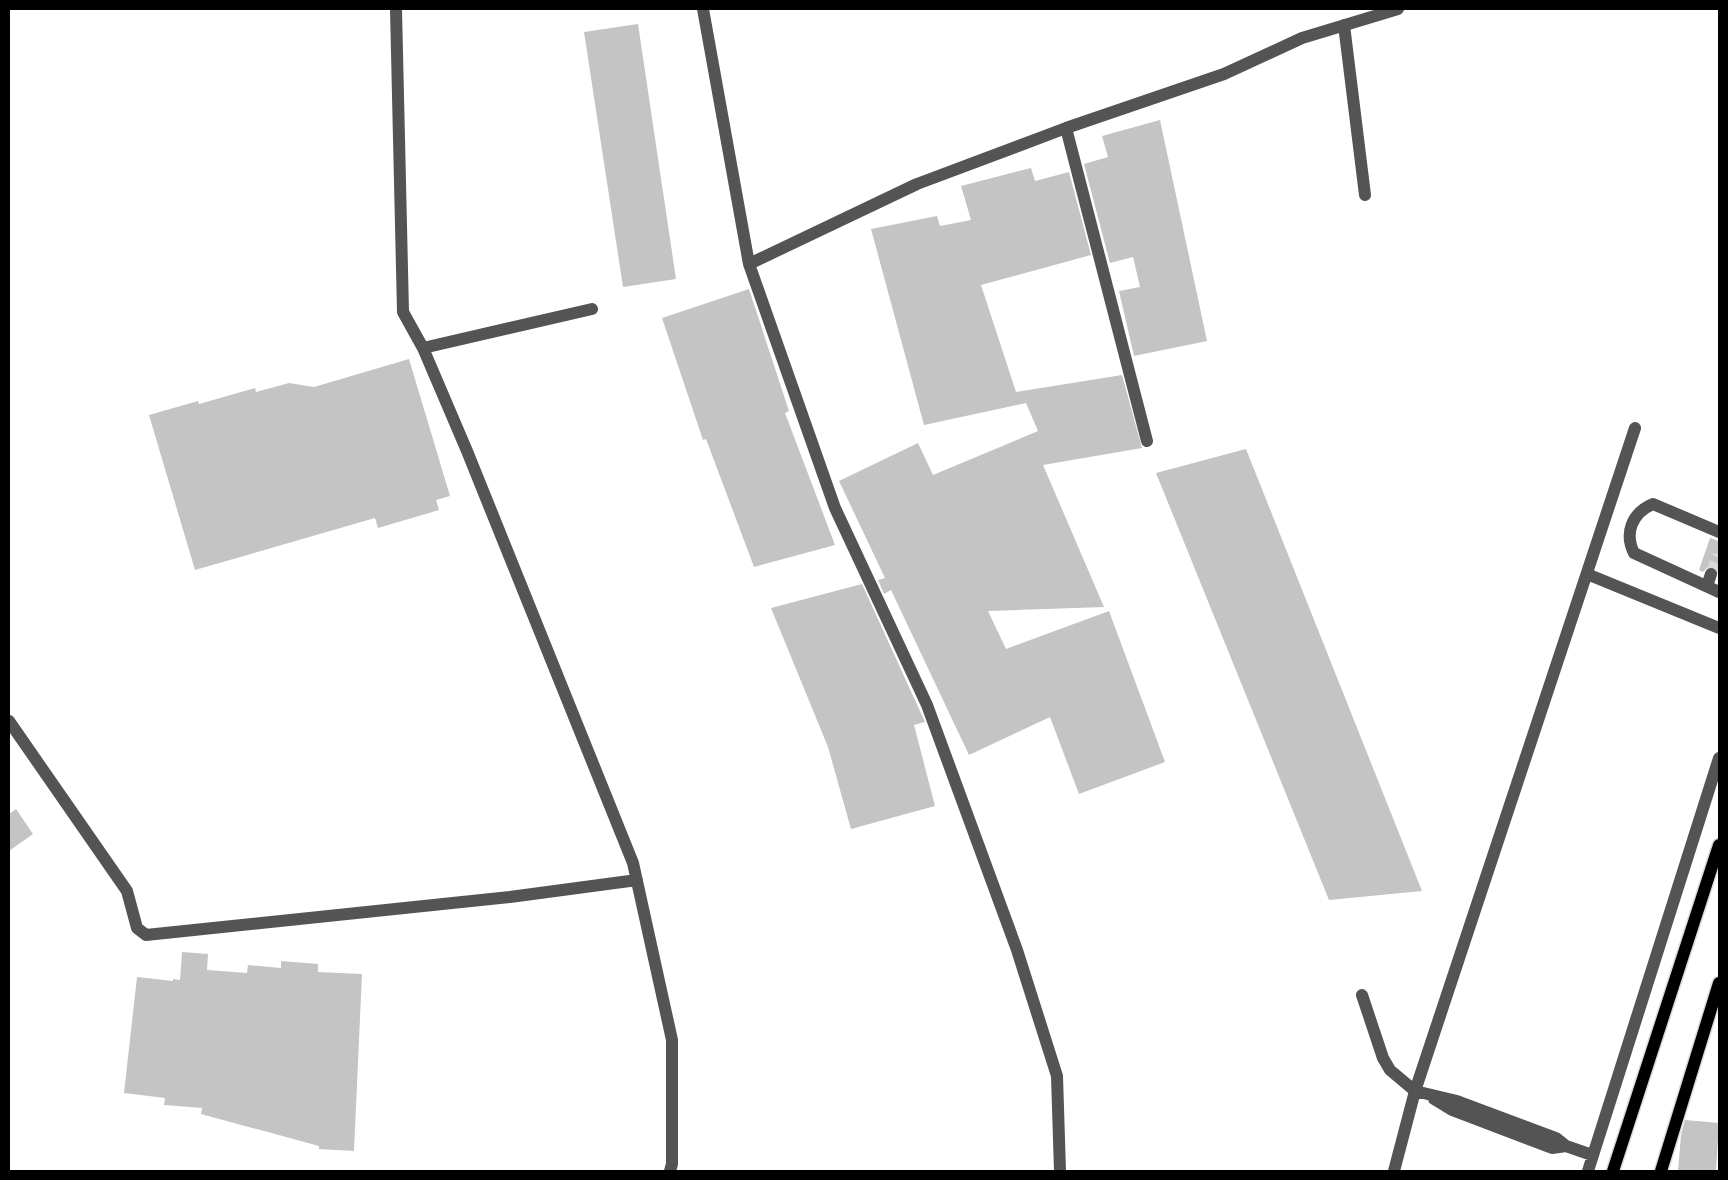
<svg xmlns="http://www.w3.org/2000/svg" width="1728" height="1180" font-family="Lato,sans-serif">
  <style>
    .building { fill: #c4c4c4 }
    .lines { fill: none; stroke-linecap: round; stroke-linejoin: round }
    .minor-tunnel { stroke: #d9d9d9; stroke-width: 12; stroke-dasharray: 12 6; stroke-linecap: butt }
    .major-casing { stroke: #dbdbdb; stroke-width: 15 }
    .minor { stroke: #545454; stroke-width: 12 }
    .major { stroke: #000; stroke-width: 12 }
  </style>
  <rect width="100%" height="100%" fill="#fff"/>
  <path class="building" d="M638 24 676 279 623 287 584 32Z
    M1160 120 1207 341 1134 356 1119 291 1140 287 1133 257 1110 263 1084 164 1108 157 1102 136Z
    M1031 168 1035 181 1069 172 1091 255 981 285 1016 392 1122 375 1142 448 1043 465 1104 607 988 611 1006 649 1109 611 1165 762 1079 794 1050 717 969 755 891 590 884 594 878 580 885 578 839 481 918 443 933 475 1038 431 1026 403 924 425 871 229 937 216 940 226 971 220 961 186Z
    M749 289 789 411 785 413 835 545 754 567 706 439 703 440 662 318Z
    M409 359 450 496 436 500 439 510 378 528 375 518 195 570 149 415 198 401 199 404 255 388 256 392 289 383 314 387Z
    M1246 449 1422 891 1329 900 1156 473Z
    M1710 538 1719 541V577V572L1714 566H1709L1703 572 1699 570Z
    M862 584 925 722 914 725 935 806 851 829 828 747 771 608Z
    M16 809 33 834 9 851V814Z
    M182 952 208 954 207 970 247 973 248 965 281 968V961L318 964V972L362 974 354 1151 319 1149V1146L201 1114 202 1108 164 1105 165 1098 124 1093 137 977 173 981V979L180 980Z
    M1685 1120 1719 1123 1716 1171H1678L1681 1135Z"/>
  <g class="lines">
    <path class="minor-tunnel" d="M1711 574 1719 555"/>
    <defs>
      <path id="major" d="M1613 1171 1719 845
        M1661 1171 1719 983"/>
    </defs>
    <use href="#major" class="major-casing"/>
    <path class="minor" d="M396 9 403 312 423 348 467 451 633 863 672 1040V1164L670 1171
      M703 9 749 264 835 508 927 705 1017 950 1057 1076 1060 1171
      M1344 25 1365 195
      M1066 128 1147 441
      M749 264 917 184 1066 128 1224 74 1302 38 1398 9
      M423 348 592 309
      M1719 532 1653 504C1632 513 1624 533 1634 553L1719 592
      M1587 574 1719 628
      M1707 586 1711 574
      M9 721 127 891 137 928 146 935 510 897 637 880
      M1362 995 1383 1058 1390 1070 1415 1091 1394 1171
      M1434 1099 1452 1110 1552 1148 1566 1146
      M1592 1155 1566 1146 1556 1138 1457 1101 1415 1091 1635 428
      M1588 1171 1719 758"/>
    <use href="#major" class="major"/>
  </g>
  <rect width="1728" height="1180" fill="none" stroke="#000000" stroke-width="20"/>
</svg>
